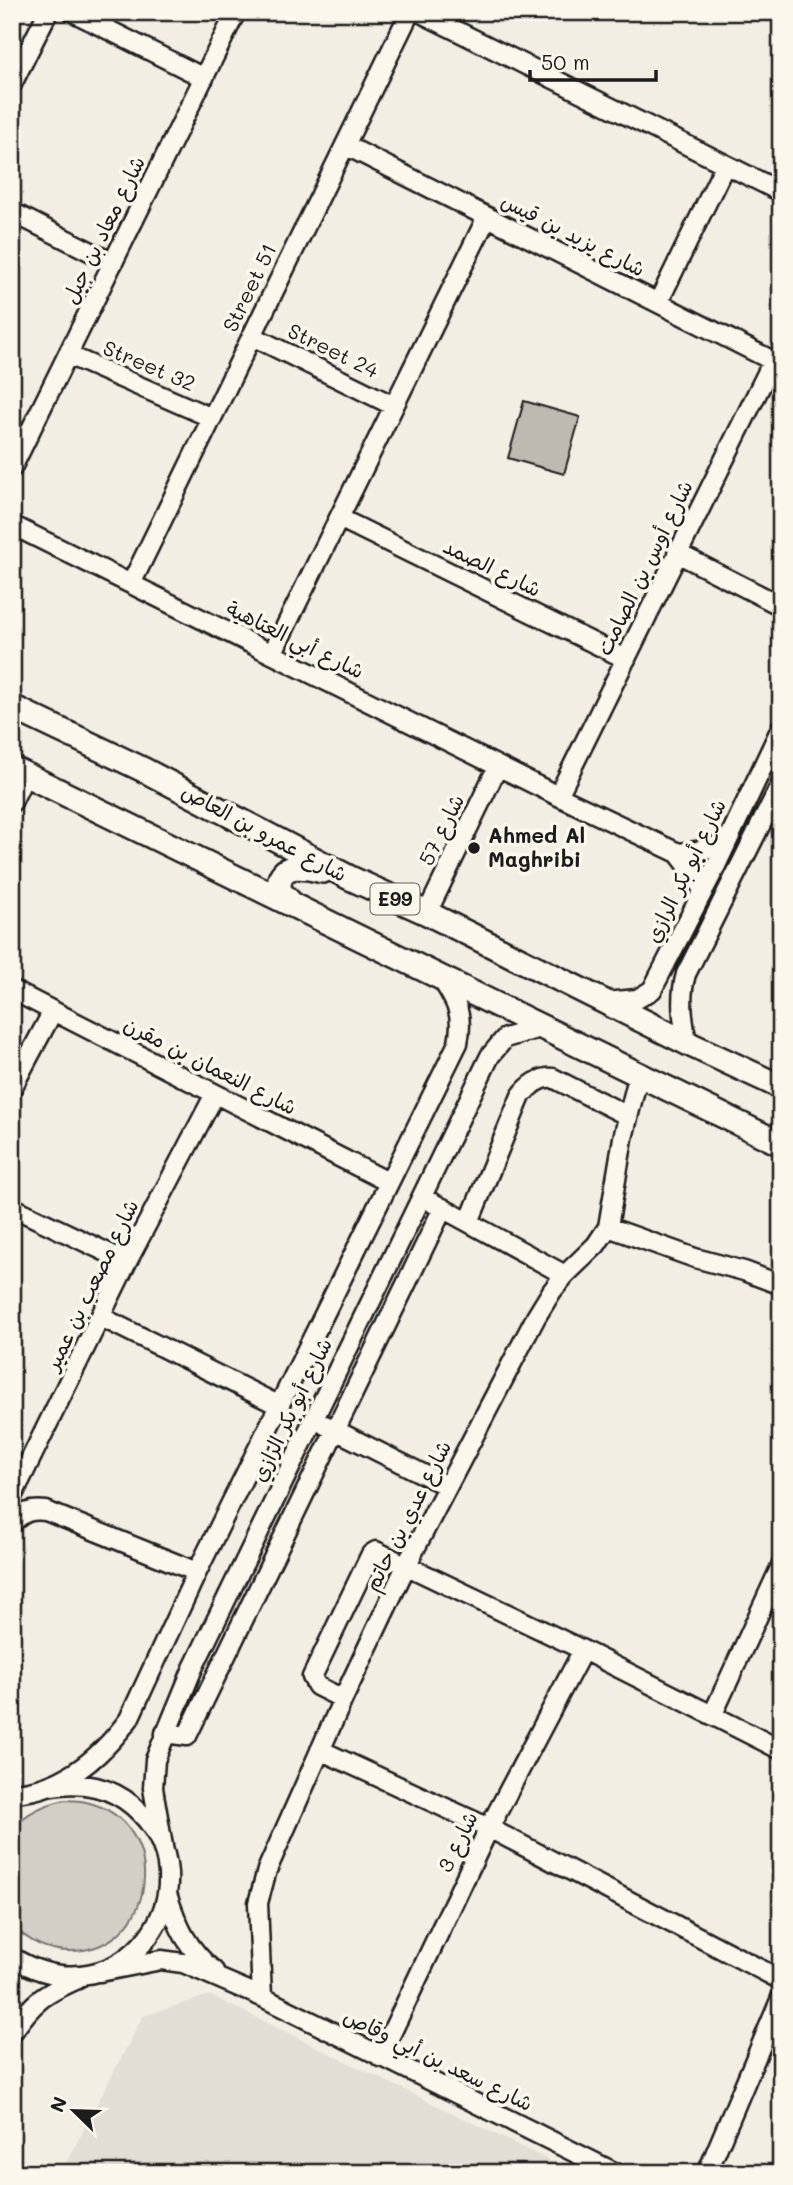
<svg xmlns="http://www.w3.org/2000/svg" width="793" height="2185" font-family="Mali,'Playpen Sans Arabic',sans-serif">
  <style>
    .built { fill: #e2ded5 }
    .green { fill: #d2cfc6; stroke: #777671; stroke-width: 2 }
    .building { fill: #bdbab1; stroke: #1c1c1c; stroke-width: 2 }
    .lines { fill: none; stroke-linecap: round; stroke-linejoin: round }
    .minor-casing { stroke: #1c1c1c; stroke-width: 23 }
    .major-casing { stroke: #1c1c1c; stroke-width: 28 }
    .minor { stroke: #fbf7ec; stroke-width: 18 }
    .major { stroke: #fbf7ec; stroke-width: 23 }
    .poi-dot { fill: #1c1c1c; stroke: #fbf7ec; stroke-width: 2.5 }
    .labels { text-anchor: middle; stroke-width: 7; stroke-linejoin: round; paint-order: stroke }
    .shield { fill: #fbf7ec; stroke: #5f5e5a; stroke-width: 2 }
    .shield-label { font-size: 19px; font-weight: bold; fill: #1c1c1c }
    .street-label { font-size: 21px; fill: #1c1c1c; stroke: #fbf7ec }
    .poi-label { font-size: 21px; font-weight: bold; fill: #1c1c1c; stroke: #fbf7ec; text-anchor: start }
  </style>
  <rect width="100%" height="100%" fill="#f2eee4"/>
  <filter id="ink" filterUnits="userSpaceOnUse"><feTurbulence type="fractalNoise" baseFrequency=".0143" numOctaves="2"/><feDisplacementMap in="SourceGraphic" scale="14" xChannelSelector="R" yChannelSelector="G"/><feConvolveMatrix kernelMatrix="1 2 1 2 8 2 1 2 1" color-interpolation-filters="sRGB"/></filter>
  <g filter="url(#ink)">
    <path class="built" d="M210 1995 575 2173H61L143 2016Z"/>
    <path class="green" d="M65 1800C72 1801 79 1800 86 1802 173 1822 158 1952 69 1951 46 1951 28 1941 12 1925V1828C28 1812 43 1805 65 1800Z"/>
    <path class="building" d="M524 401 580 417 564 474 508 458Z"/>
    <g class="lines">
      <defs>
        <path id="minor" d="M73 12 204 78
          M419 12 781 192
          M12 84 48 12
          M345 145 781 365
          M12 212 113 263
          M658 303 725 165
          M252 336 394 406
          M68 355 212 418
          M12 468 236 12
          M339 518 626 659
          M12 525 558 796 678 853 695 875 703 891
          M677 553 781 606
          M131 584 410 12
          M272 654 487 217
          M558 796 773 361
          M12 802 25 775
          M678 853 697 851 725 844
          M427 913 498 766
          M12 990 388 1182
          M606 1002 637 999 652 990 714 870 781 728
          M687 1043C683 1020 679 998 686 974L781 784
          M12 1088 53 1011
          M433 1203 565 1275
          M12 1207 127 1262
          M469 1222 521 1096C528 1086 541 1076 553 1078L628 1116
          M608 1227 695 1258 744 1271 781 1285
          M101 1317 280 1406
          M325 1425 447 1486
          M12 1497 127 1262 215 1094
          M12 1523C23 1512 31 1509 46 1511L197 1572
          M343 1699 317 1686 312 1677 371 1554 376 1551 583 1650 781 1750
          M713 1714 781 1566
          M165 1733 187 1736 443 1208
          M320 1750 489 1828 781 1980
          M12 1793C62 1791 101 1757 129 1719L197 1572 458 1043C464 1013 456 1002 441 978
          M164 1852 153 1788 155 1760 193 1668 490 1056 505 1038 543 1027
          M167 1894C178 1928 187 1948 214 1971
          M12 1957C122 2026 224 1885 133 1806 111 1787 82 1781 53 1786
          M100 1972 161 1960 183 1963 262 1997 616 2173
          M262 1997 258 1903 267 1870 343 1699 407 1564 536 1317 552 1291 565 1275 596 1245 608 1227 623 1138 639 1073
          M12 2033C33 2001 44 1994 78 1979
          M380 2057 489 1828 583 1650
          M707 2173 781 1998"/>
        <path id="major" d="M12 707 144 770 350 878 427 913 687 1043 781 1087
          M12 768 781 1144
          M293 905 279 891C277 861 302 866 323 871"/>
      </defs>
      <use href="#minor" class="minor-casing"/>
      <use href="#major" class="major-casing"/>
      <use href="#minor" class="minor"/>
      <use href="#major" class="major"/>
    </g>
  </g>
  <circle class="poi-dot" cx="474" cy="848" r="7"/>
  <g class="labels">
    <rect class="shield" x="370.5" y="883.5" width="49" height="31" rx="5"/>
    <g class="shield-label">
      <text x="395" y="906">E99</text>
    </g>
    <g class="street-label">
      <text transform="translate(104 230) rotate(-64)" y="7">شارع معاد بن جبل</text>
      <text transform="translate(573 235) rotate(27)" y="7">شارع يزيد بن قيس</text>
      <text transform="translate(250 288) rotate(-64)" y="7">Street 51</text>
      <text transform="translate(333 351) rotate(26)" y="7">Street 24</text>
      <text transform="translate(149 366) rotate(23)" y="7">Street 32</text>
      <text transform="translate(492 568) rotate(26)" y="7">شارع الصمد</text>
      <text transform="translate(645 568) rotate(-64)" y="7">شارع أوس بن الصامت</text>
      <text transform="translate(295 640) rotate(26)" y="7">شارع أبي العتاهية</text>
      <text transform="translate(442 830) rotate(-64)" y="7">شارع 57</text>
      <text transform="translate(264 833) rotate(28)" y="7">شارع عمرو بن العاص</text>
      <text transform="translate(686 871) rotate(-64)" y="7">شارع أبو بكر الرازي</text>
      <text transform="translate(210 1066) rotate(27)" y="7">شارع النعمان بن مقرن</text>
      <text transform="translate(92 1285) rotate(-64)" y="7">شارع مصعب بن عمير</text>
      <text transform="translate(292 1410) rotate(-64)" y="7">شارع أبو بكر الرازي</text>
      <text transform="translate(408 1516) rotate(-63)" y="7">شارع عدي بن حاتم</text>
      <text transform="translate(458 1842) rotate(-64)" y="7">شارع 3</text>
      <text transform="translate(438 2060) rotate(26)" y="7">شارع سعد بن أبي وقاص</text>
    </g>
    <g class="poi-label">
      <text x="488" y="843">Ahmed Al<tspan x="488" dy="24">Maghribi</tspan></text>
    </g>
  </g>
  <rect width="793" height="2185" fill="none" stroke="#fbf7ec" stroke-width="42"/>
  <rect x="21" y="21" width="751" height="2143" fill="none" stroke="#1c1c1c" stroke-width="2.5" filter="url(#ink)"/>
  <g transform="translate(74 2111) rotate(293)" stroke="#fbf7ec" stroke-width="5" paint-order="stroke">
  <path d="M0-5L12 26L0 18L-12 26Z" fill="#1c1c1c"/>
  <text y="-10" font-size="19" font-weight="bold" text-anchor="middle" fill="#1c1c1c">N</text>
  </g>
  <path d="M530 70v10h126v-10" fill="none" stroke="#1c1c1c" stroke-width="3.5"/>
  <text x="541" y="70" font-size="21" fill="#1c1c1c" stroke="#fbf7ec" stroke-width="5" paint-order="stroke">50 m</text>
</svg>
